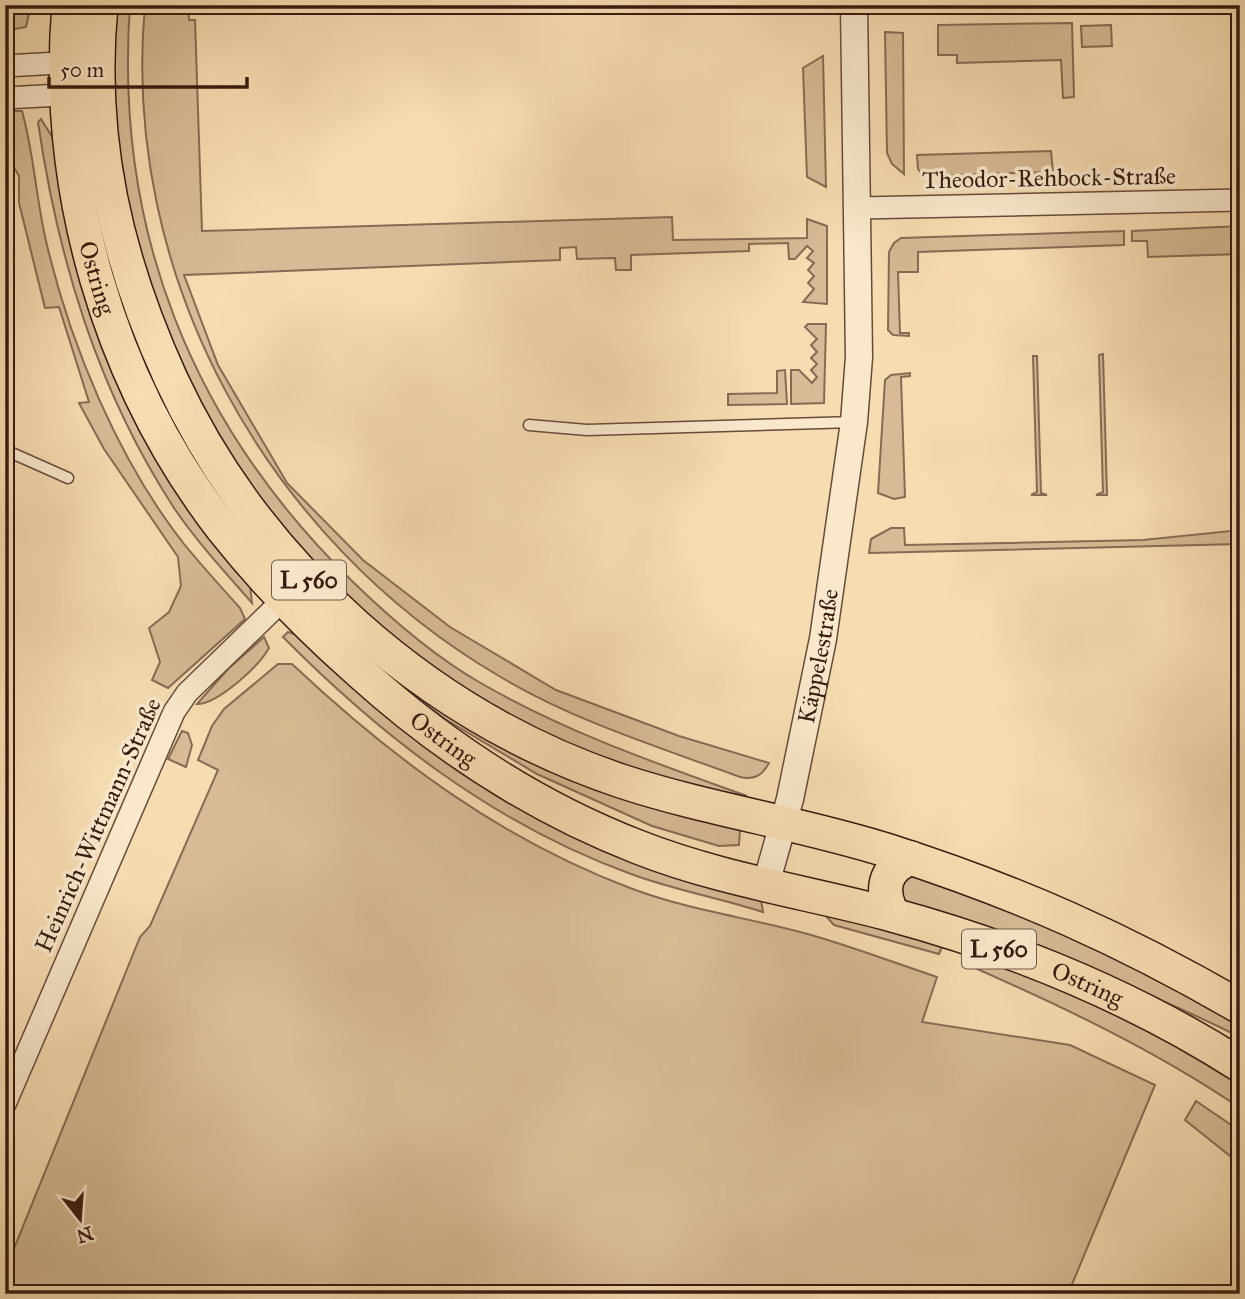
<svg xmlns="http://www.w3.org/2000/svg" width="1245" height="1299" font-family="'IM FELL Great Primer',serif">
  <style>
    .green { fill: #d6bb96; stroke: #866b54; stroke-width: 2 }
    .lines { fill: none; stroke-linecap: round; stroke-linejoin: round }
    .service-casing { stroke: #674b39; stroke-width: 13 }
    .minor-casing { stroke: #674b39; stroke-width: 24 }
    .tertiary-casing { stroke: #674b39; stroke-width: 29 }
    .primary-casing { stroke: #371b11; stroke-width: 36 }
    .service { stroke: #f9e8cc; stroke-width: 10 }
    .minor { stroke: #f9e8cc; stroke-width: 21 }
    .tertiary { stroke: #f9e8cc; stroke-width: 26 }
    .primary { stroke: #f6dcb1; stroke-width: 33 }
    .labels { text-anchor: middle; stroke-width: 7; stroke-linejoin: round; paint-order: stroke }
    .shield { fill: #f9e8cc; stroke: #715849; stroke-width: 2 }
    .shield-label { font-size: 23px; font-weight: bold; fill: #371b11 }
    .street-label { font-size: 24px; fill: #371b11; stroke: #f9e8cc }
  </style>
  <rect width="100%" height="100%" fill="#f6dcb1"/>
  <filter id="stains"><feTurbulence type="fractalNoise" baseFrequency=".00286" numOctaves="4"/><feColorMatrix values="0 0 0 0 .2 0 0 0 0 .09 0 0 0 0 .02 0 0 0 .5 -.17"/></filter>
  <radialGradient id="worn" r=".72"><stop offset=".6" stop-color="#630" stop-opacity="0"/><stop offset="1" stop-color="#630" stop-opacity=".3"/></radialGradient>
  <path class="green" d="M5 5H31L26 27 5 31Z
    M113 5H130C114 229 191 423 351 580 389 617 432 655 479 682 563 731 655 763 747 796L703 789 584 753 512 719 436 674 359 611 254 496 195 401 145 287 114 139Z
    M145 5H188L189 20H195L202 231 672 217 673 240 807 238V219L827 226V304L803 302 814 289 808 283 814 276 808 270 814 263 807 258 813 251 807 246 795 259H789L788 243 749 244V251L631 255V270H616L615 258 577 259 576 247 560 248V260L184 275 218 365 287 483 363 560 450 627 556 690 679 736 769 763C762 776 754 780 740 777 659 747 574 721 499 676 267 540 120 276 145 5Z
    M1072 23 1074 97 1063 98 1061 60 957 63V55H938V25Z
    M1111 25 1112 46 1082 47 1081 26Z
    M885 32 903 33 904 174 892 164 887 153Z
    M823 56 826 187 807 177 803 68Z
    M5 111H22C34 154 36 198 46 241 70 344 118 460 184 544 202 566 221 587 240 608L245 619 168 688 152 680 160 662 149 628 169 612 181 586 178 557 104 449 79 403 89 402 59 307 45 308 19 203V176L5 153Z
    M86 117 138 332 373 654 740 830 739 845 719 846 652 826 537 774 445 719 359 654 211 489 165 412 115 291Z
    M41 119 56 143 72 224 249 577 252 603C225 572 197 542 174 508 98 391 58 260 38 122Z
    M1051 151 1053 172 923 176 918 169 917 155Z
    M1240 226V254L1148 257 1147 241H1132V231Z
    M1124 231V245L918 252V272H898L900 333H909V336L893 335 888 330 889 252 894 243 901 238Z
    M808 324H826L824 403 791 404V370H799L812 383 817 377 811 370 817 364 811 358 817 352 811 345 817 339 805 327Z
    M1103 354 1107 495H1096L1103 492 1099 355Z
    M1033 356H1037L1041 493 1047 495H1031L1037 492Z
    M785 370 787 404 728 405V394L777 393V371Z
    M910 373V376L901 377 905 497 894 499 878 493 885 380 891 375Z
    M891 528H904L905 545 1143 540 1240 530V544L869 553 871 539Z
    M288 632 300 636 389 715 760 894 763 912C720 898 674 890 631 874 496 825 383 738 283 637Z
    M264 637 269 648C259 666 218 704 197 704L228 669Z
    M278 664H292C392 758 500 839 630 888 691 911 747 917 811 935 853 947 895 963 937 977L922 1022 1070 1045 1155 1085 1068 1294H5V1271L140 937 150 926 218 770 198 760 212 726 224 709Z
    M182 731 188 733 192 745 186 767 168 759Z
    M906 874 1075 934 1225 1016 1240 1026V1037C1133 984 1021 942 908 905L898 899Z
    M825 915 944 942 939 954 834 925Z
    M971 951 1142 1026 1240 1085V1108C1155 1050 1059 1005 966 964Z
    M1196 1101 1240 1131V1164L1185 1120Z"/>
  <g class="lines">
    <defs>
      <path id="service" d="M529 425 587 430 854 422
        M5 450 68 478"/>
      <path id="minor" d="M5 66 77 62
        M5 98 80 94
        M859 208 1240 200
        M5 1104 174 712 187 693 284 599"/>
      <g id="tertiary">
        <path id="s1" d="M766 884 790 799 823 639 854 422 859 357 854 5"/>
      </g>
      <g id="primary">
        <path id="s2" d="M69 5C53 189 109 381 222 528 263 580 310 628 360 672 442 746 535 807 638 847 719 879 806 892 889 914 1011 947 1133 997 1240 1065"/>
        <path d="M101 5C88 138 116 259 171 379 257 565 427 716 621 781 709 810 801 823 889 851 1017 892 1123 939 1240 1007"/>
        <path d="M893 915C880 891 883 869 911 858"/>
      </g>
    </defs>
    <use href="#service" class="service-casing"/>
    <use href="#minor" class="minor-casing"/>
    <use href="#tertiary" class="tertiary-casing"/>
    <use href="#primary" class="primary-casing"/>
    <use href="#service" class="service"/>
    <use href="#minor" class="minor"/>
    <use href="#tertiary" class="tertiary"/>
    <use href="#primary" class="primary"/>
  </g>
  <g class="labels">
    <g class="shield">
      <rect x="272" y="560.5" width="74" height="39" rx="5"/>
      <rect x="962" y="929.5" width="74" height="39" rx="5"/>
    </g>
    <g class="shield-label">
      <text x="309" y="588">L 560</text>
      <text x="999" y="957">L 560</text>
    </g>
    <g class="street-label">
      <text transform="translate(1049 178) rotate(-1)" y="8">Theodor-Rehbock-Straße</text>
      <text dy="8" stroke="none"><textPath href="#s2" startOffset="276">Ostring</textPath></text>
      <text dy="8" stroke="none"><textPath href="#s1" startOffset="234">Käppelestraße</textPath></text>
      <text dy="8" stroke="none"><textPath href="#s2" startOffset="864">Ostring</textPath></text>
      <text transform="translate(98 825) rotate(-66)" y="8">Heinrich-Wittmann-Straße</text>
      <text dy="8" stroke="none"><textPath href="#s2" startOffset="1558">Ostring</textPath></text>
    </g>
  </g>
  <rect width="1245" height="1299" fill="none" stroke="#f6dcb1" stroke-width="28"/>
  <rect x="7" y="7" width="1231" height="1285" fill="none" stroke="#371b11" stroke-width="3.5"/>
  <rect x="14" y="14" width="1217" height="1271" fill="none" stroke="#371b11" stroke-width="2"/>
  <g transform="translate(80 1219) rotate(163)" stroke="#f9e8cc" stroke-width="5" paint-order="stroke">
  <path d="M0-5L12 26L0 18L-12 26Z" fill="#371b11"/>
  <text y="-10" font-size="19" font-weight="bold" text-anchor="middle" fill="#371b11">N</text>
  </g>
  <path d="M49 77v10h198v-10" fill="none" stroke="#371b11" stroke-width="3.5"/>
  <text x="60" y="77" font-size="21" fill="#371b11" stroke="#f9e8cc" stroke-width="5" paint-order="stroke">50 m</text>
  <rect width="100%" height="100%" filter="url(#stains)"/>
  <rect width="100%" height="100%" fill="url(#worn)"/>
</svg>
